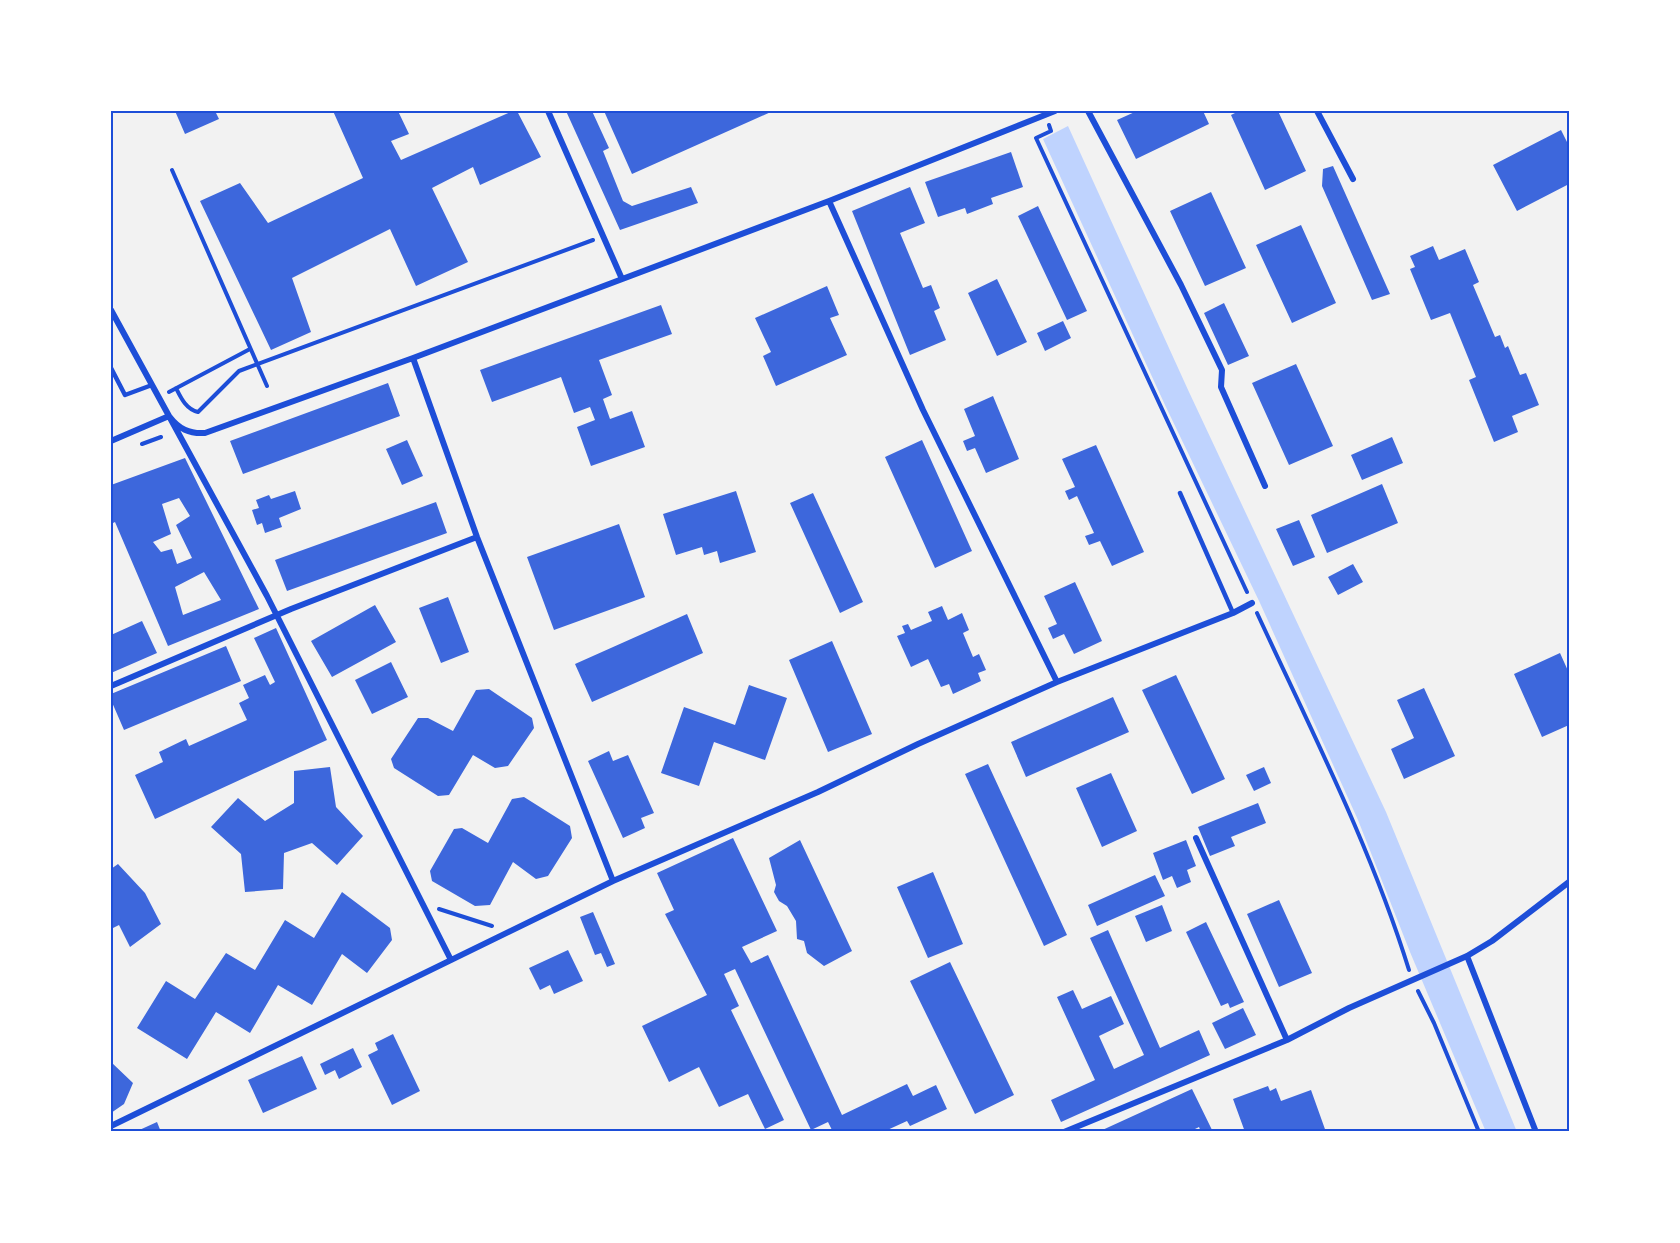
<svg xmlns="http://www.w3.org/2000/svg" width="1680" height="1243" font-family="'Fira Sans Condensed',sans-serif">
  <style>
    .water { fill: #bfd3fe }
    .building { fill: #3d67dc; fill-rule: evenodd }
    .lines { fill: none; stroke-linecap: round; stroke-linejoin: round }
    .path { stroke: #1d4ed8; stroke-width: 4 }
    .service { stroke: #1d4ed8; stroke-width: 4.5 }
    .minor { stroke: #1d4ed8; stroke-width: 6 }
    .neatline { fill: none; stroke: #1d4ed8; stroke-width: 2 }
  </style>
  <rect width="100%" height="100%" fill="#f2f2f2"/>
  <path class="water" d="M1068 126 1189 392 1386 812 1517 1132H1486L1410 952 1358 820 1260 603 1165 405 1043 139Z"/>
  <path class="building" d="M175 111H215L219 119 185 134Z
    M333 111H398L409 134 391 141 401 160 513 111H517L541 157 480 185 473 167 432 188 468 262 416 286 390 229 292 278 311 332 271 350 200 201 240 183 268 223 363 178Z
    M566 111H592L609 148 603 151 623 201 632 206 691 187 698 203 620 230Z
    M604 111H773L632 174Z
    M1137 111H1203L1209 124 1136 159 1117 120Z
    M1239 111H1278L1306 171 1265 190 1231 115Z
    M1561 130 1569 146V184L1517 211 1493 165Z
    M1011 152 1023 187 991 198 993 204 967 214 965 208 938 217 925 182Z
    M1333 166 1390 294 1372 300 1322 186 1323 169Z
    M910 187 925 223 900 233 923 288 931 285 940 308 934 311 946 340 910 355 852 211Z
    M1211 192 1246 268 1205 286 1170 211Z
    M1038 206 1087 311 1067 320 1018 216Z
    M1301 225 1336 303 1292 323 1256 245Z
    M1433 246 1439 260 1465 249 1479 282 1473 285 1495 337 1500 335 1505 348 1508 346 1520 375 1526 373 1539 405 1512 416 1518 432 1494 442 1469 380 1476 377 1450 313 1431 320 1410 269 1415 267 1410 256Z
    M997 279 1027 342 997 356 968 293Z
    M827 286 839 315 830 318 847 355 776 386 763 356 771 352 755 318Z
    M1224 303 1249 356 1228 365 1204 313Z
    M661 305 672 334 599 360 612 395 603 399 610 419 632 411 645 447 591 466 577 427 595 420 590 407 574 413 561 377 492 402 480 370Z
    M1063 321 1071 338 1045 351 1037 333Z
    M1296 364 1333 446 1289 465 1252 383Z
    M388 383 400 416 243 474 230 441Z
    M993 396 1019 459 986 473 975 448 967 451 963 441 975 436 964 409Z
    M1392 437 1403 463 1362 480 1351 455Z
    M407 440 423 476 402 485 386 449Z
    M922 440 972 551 935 568 885 457Z
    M1096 445 1144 552 1112 566 1100 541 1089 545 1085 536 1094 533 1077 496 1069 500 1065 491 1075 487 1062 459Z
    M185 458 259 609 168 646 115 522 111 524V485ZM179 498 190 516 176 525 192 558 177 564 172 549 161 552 153 542 171 534 162 504ZM204 572 221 600 183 615 175 587Z
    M1382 484 1398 523 1327 553 1311 515Z
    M295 491 301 509 279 518 282 527 265 533 262 523 257 525 252 510 259 508 256 500 269 495 271 499Z
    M736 491 756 552 720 563 717 551 704 555 702 547 676 555 663 514Z
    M813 493 863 602 840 613 790 503Z
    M436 502 447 533 287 591 275 560Z
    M1299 520 1315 557 1293 566 1276 529Z
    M619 524 645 597 554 630 527 557Z
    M1353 564 1363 582 1338 595 1328 577Z
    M1075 582 1102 641 1074 654 1064 634 1053 639 1048 628 1057 624 1044 596Z
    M448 597 469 652 441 663 419 608Z
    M375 605 396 642 332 677 311 641Z
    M942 606 948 620 962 613 969 630 963 633 973 657 979 654 986 670 978 673 981 681 953 694 949 684 941 687 928 659 911 667 897 636 905 633 902 626 908 624 911 630 932 621 928 612Z
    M687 614 703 653 592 702 575 664Z
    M142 621 157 653 111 673V635Z
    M276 628 327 740 155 819 135 775 163 762 159 752 186 739 189 746 247 720 239 703 249 698 243 685 265 675 270 685 275 682 254 638Z
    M832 641 872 734 828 752 789 660Z
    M226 646 241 681 124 730 111 700V694Z
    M1560 653 1569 673V725L1542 737 1514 674Z
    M391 662 408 697 372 714 355 680Z
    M1176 675 1225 779 1192 794 1142 690Z
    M749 685 787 698 765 760 714 742 699 786 661 773 684 707 735 725Z
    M1424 688 1455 756 1404 779 1391 749 1414 738 1397 700Z
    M489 689 532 718 534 728 508 766 495 768 473 755 449 795 438 796 394 768 391 759 418 718H428L453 731 476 690Z
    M1113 697 1129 732 1026 777 1011 742Z
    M609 751 613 761 628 755 654 813 641 818 645 828 623 838 588 761Z
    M988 764 1067 935 1044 946 965 774Z
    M330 767 336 807 363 836 337 865 312 843 284 853 283 889 245 892 241 854 211 827 238 798 265 821 294 803V771Z
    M1264 767 1271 783 1254 791 1246 775Z
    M1111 773 1137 831 1102 847 1076 788Z
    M524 797 570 826 572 838 548 876 536 879 513 862 490 905 475 906 432 881 430 871 454 829 462 828 488 843 512 799Z
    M1258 803 1266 823 1231 837 1235 846 1210 856 1198 827Z
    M733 838 777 931 742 947 751 963 768 955 842 1115 907 1084 913 1096 936 1085 947 1109 910 1126 907 1121 883 1132H833L828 1122 811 1130 735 969 724 974 739 1006 731 1010 784 1120 765 1129 748 1094 719 1107 699 1067 669 1082 642 1026 707 995 665 914 674 910 657 873Z
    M800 840 852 951 824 966 807 953 804 941 797 939 796 921 787 906 779 901 774 892 776 885 769 858Z
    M1186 840 1196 866 1187 870 1191 882 1177 888 1172 876 1163 880 1153 853Z
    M118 864 145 893 161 924 130 947 119 925 111 929V869Z
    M933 872 963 944 928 958 897 887Z
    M1155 875 1165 896 1097 926 1088 905Z
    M342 892 390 928 392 940 367 973 342 954 312 1005 278 985 250 1033 216 1012 187 1059 137 1028 166 981 195 999 226 953 255 970 285 920 314 938Z
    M1279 900 1312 973 1279 987 1247 914Z
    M1162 905 1172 931 1146 942 1135 916Z
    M593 912 615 964 607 967 601 953 595 955 580 917Z
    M1206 922 1244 1002 1230 1008 1228 1003 1221 1006 1186 932Z
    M1108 930 1160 1048 1199 1030 1210 1055 1061 1122 1051 1100 1095 1080 1057 997 1073 990 1082 1009 1111 996 1124 1024 1099 1036 1114 1069 1144 1055 1090 938Z
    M568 950 583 981 554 994 550 985 540 990 529 968Z
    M950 962 1014 1095 975 1114 910 981Z
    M1243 1008 1256 1035 1225 1049 1212 1023Z
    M393 1034 420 1091 392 1105 368 1055 378 1050 375 1043Z
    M353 1048 362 1067 339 1079 335 1070 325 1075 320 1064Z
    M302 1056 317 1089 263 1113 248 1080Z
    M111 1062 133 1083 124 1104 111 1113Z
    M1268 1086 1270 1091 1276 1088 1281 1101 1311 1090 1326 1132H1245L1233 1099Z
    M1192 1089 1213 1132H1201L1199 1127 1189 1132H1181L1180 1129 1174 1132H1098Z
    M157 1122 161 1132H135Z"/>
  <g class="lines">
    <path class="path" d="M1049 125 1051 131 1036 138 1247 592
      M172 170 267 386
      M176 388C181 398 186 409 198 412L239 371 593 240
      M169 392 250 349
      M142 444 161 437
      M1257 613C1311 730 1371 847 1409 970
      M439 909 492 926
      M1418 991 1434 1023 1479 1132"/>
    <path class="service" d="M111 368 125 395 152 385
      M1180 493 1233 613"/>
    <path class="minor" d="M548 111 622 279
      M1088 111 1181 285 1222 370 1221 387 1265 486
      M1317 111 1353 179
      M829 201 923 410 1057 682
      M111 310 169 416C179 429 189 434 205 433L413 358 829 201 1055 111
      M413 358 477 537 613 881
      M111 441 169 416 267 596 451 960
      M111 686 291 609 477 537
      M1196 838 1287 1040
      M1467 956 1536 1132
      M111 1126 613 881 818 792 918 744 1057 682 1233 613 1252 603
      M1064 1132 1287 1040 1349 1008 1467 956 1492 941 1569 882"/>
  </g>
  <rect width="1680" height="1243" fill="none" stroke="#ffffff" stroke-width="225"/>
  <rect x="112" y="112" width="1456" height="1018" class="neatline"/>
</svg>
